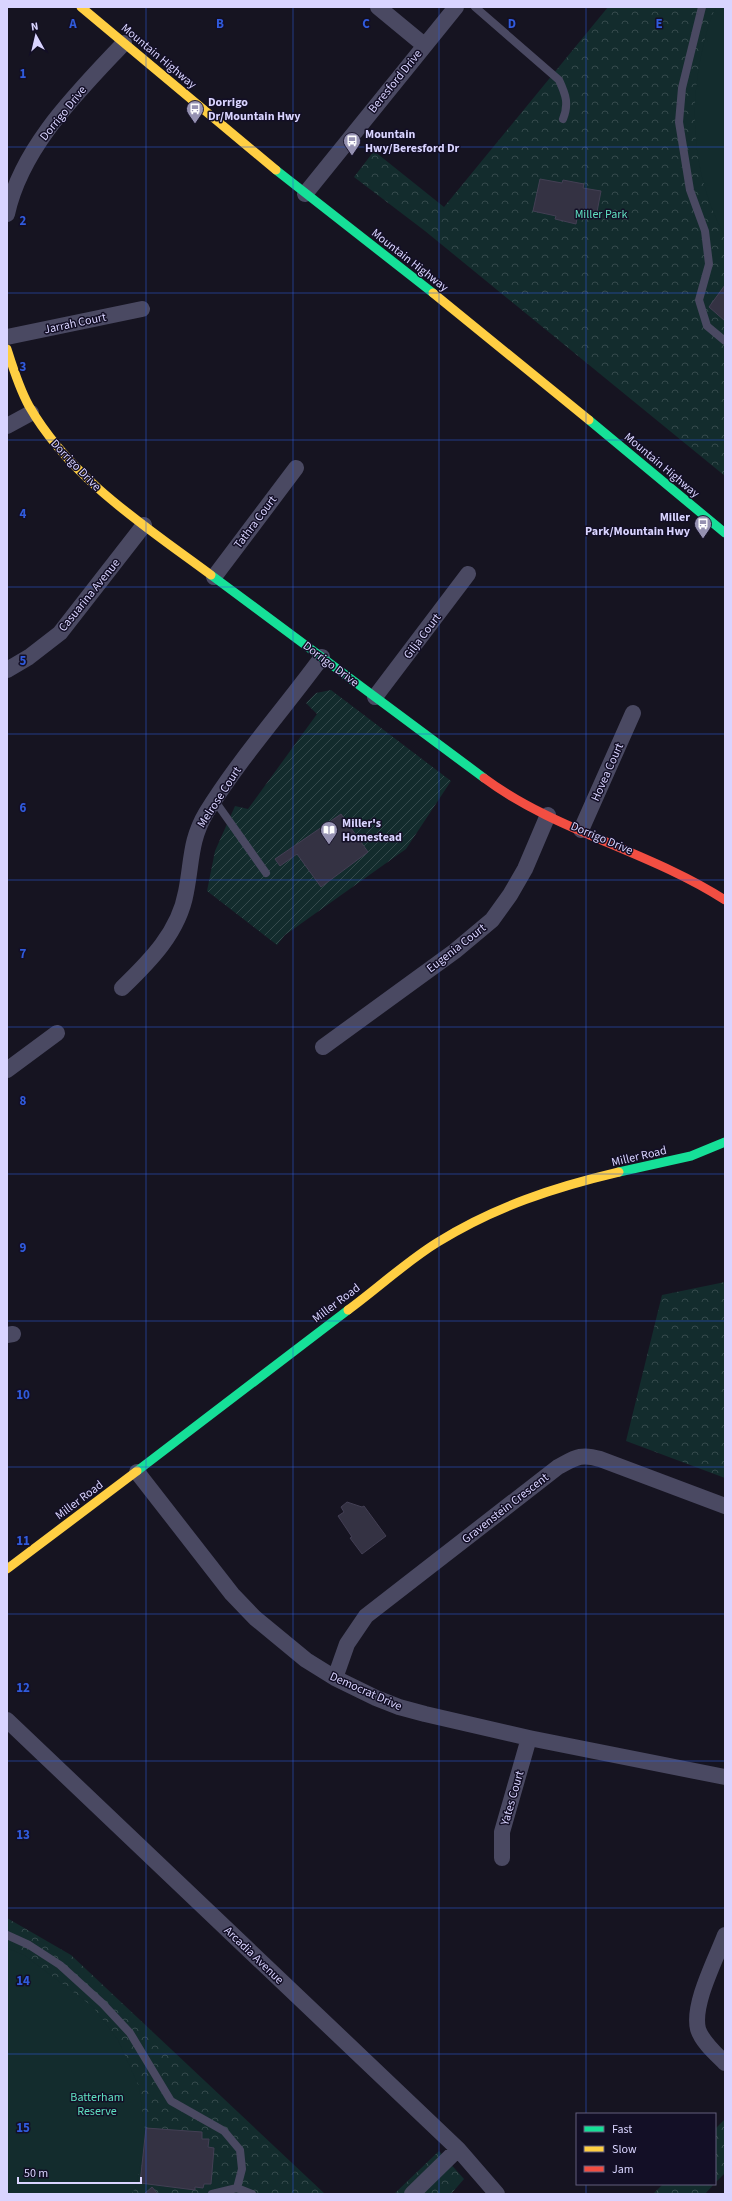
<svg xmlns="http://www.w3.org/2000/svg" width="732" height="2201" font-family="'Source Sans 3',sans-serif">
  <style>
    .park { fill: url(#park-crowns) }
    .garden { fill: url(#garden-furrows) }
    .pitch { fill: #132c2d }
    .building { fill: #343243; stroke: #433f54 }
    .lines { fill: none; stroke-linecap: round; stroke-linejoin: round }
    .lane { stroke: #4a4962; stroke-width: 8 }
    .street { stroke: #4a4962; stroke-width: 16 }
    .fast { stroke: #16e098; stroke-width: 9 }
    .slow { stroke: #ffcf43; stroke-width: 9 }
    .jam { stroke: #f24e42; stroke-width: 9 }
    .grid { fill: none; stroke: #305bdc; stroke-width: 1; stroke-opacity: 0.55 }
    .labels { text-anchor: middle; stroke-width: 3; stroke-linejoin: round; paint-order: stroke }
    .street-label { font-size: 12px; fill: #d9d4ff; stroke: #130f26 }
    .poi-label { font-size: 12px; font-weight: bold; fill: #d9d4ff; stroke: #130f26; text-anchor: start }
    .park-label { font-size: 12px; fill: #5fe0c0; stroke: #130f26 }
    .grid-label { font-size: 13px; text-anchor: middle; font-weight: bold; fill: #305bdc; stroke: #130f26; stroke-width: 3; stroke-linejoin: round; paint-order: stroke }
  </style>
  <defs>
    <pattern id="park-crowns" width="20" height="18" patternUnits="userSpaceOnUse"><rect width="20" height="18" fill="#132c2d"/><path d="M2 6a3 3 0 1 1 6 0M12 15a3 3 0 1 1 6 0" fill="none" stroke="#354a4c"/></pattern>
    <pattern id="garden-furrows" width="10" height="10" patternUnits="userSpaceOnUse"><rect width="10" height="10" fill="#132c2d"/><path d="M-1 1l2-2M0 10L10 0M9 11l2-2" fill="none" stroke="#354a4c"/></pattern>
  </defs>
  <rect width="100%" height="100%" fill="#161421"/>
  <path class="park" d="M608 7H725V476L425 231 354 177 374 151 444 207Z
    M725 1282V1478L626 1441 662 1295Z
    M7 1918 71 1955 325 2194H7Z
    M725 2119V2173L715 2183V2129Z
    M439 2151 464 2179 451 2194H394Z
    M663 2184H714L705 2194H653Z"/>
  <path class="garden" d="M331 690 451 781 406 849 285 935 277 945 207 891 215 851 235 806 248 809 317 714 306 703 316 693Z"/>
  <path class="pitch" d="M716 7H725V237C695 180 688 120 701 56 705 39 708 23 716 7Z
    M7 1948 24 1955 93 2007 118 2040 139 2087 146 2138 135 2189 131 2194H7Z"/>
  <path class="building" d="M540 179 562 183 563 180 584 184 583 188 601 191 596 217 578 213 576 224 555 219 556 216 533 211Z
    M725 285V321L709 307Z
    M341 814 368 852 321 887 297 854 280 866 275 859Z
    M347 1502 362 1507 364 1506 386 1536 362 1554 350 1538 352 1537 338 1516 344 1512 341 1507Z
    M146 2128 202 2132V2139H209L208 2147 214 2148 211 2184H204L203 2188 195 2187V2190L140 2183Z
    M152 2187 158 2194H144Z"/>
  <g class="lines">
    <path class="lane" d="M475 7 559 80C566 95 569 104 563 119
      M702 7 682 88 679 122 690 190 705 231 709 264 699 300 707 326 725 341
      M215 801 266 873
      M7 1935 29 1945 60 1965 103 2004 130 2033 171 2101 224 2131 240 2150 242 2169 237 2188 212 2194
      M237 2188 252 2194"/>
    <path class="street" d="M378 7 424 45
      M305 194 456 7
      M7 214C22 146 78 92 124 43
      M7 337 142 309
      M7 426 31 413
      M214 577 296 468
      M7 670 29 657 60 633 144 525
      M375 697 468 574
      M581 830 633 713
      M122 988C150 961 179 932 186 892 192 862 190 840 206 813 240 758 284 709 322 657
      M323 1047 455 951 492 920 510 895 525 869 548 815
      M7 1070 57 1033
      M7 1335 13 1334
      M137 1472 232 1594 255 1618 306 1660 335 1678 376 1698 399 1707 425 1714 529 1738 725 1777
      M335 1678 347 1644 366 1616 558 1467C575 1458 580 1453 600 1459L725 1506
      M7 1720 458 2149 497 2194
      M502 1858V1832L529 1738
      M725 1935C716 1959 692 2004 698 2029 702 2042 716 2054 725 2063
      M412 2194 458 2149"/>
    <path class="fast" d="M276 170 433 293
      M589 420 725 533
      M211 575 484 778
      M619 1172 691 1156 725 1142
      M137 1471 348 1310"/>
    <path class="slow" d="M81 7 276 170
      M433 293 589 420
      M7 349C13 368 19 388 29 406 71 479 145 526 211 575
      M348 1310C378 1288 407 1261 438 1242 494 1207 555 1187 619 1172
      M7 1569 137 1471"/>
    <path class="jam" d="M484 778C555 831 649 851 725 900"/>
  </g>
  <path class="grid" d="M146 7V2194M293 7V2194M439 7V2194M586 7V2114M7 147H725M7 293H725M7 440H725M7 587H725M7 734H725M7 880H725M7 1027H725M7 1174H725M7 1321H725M7 1467H725M7 1614H725M7 1761H725M7 1908H725M7 2054H725M586 2184V2194"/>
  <defs>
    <symbol id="bus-pin" viewBox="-11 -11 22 30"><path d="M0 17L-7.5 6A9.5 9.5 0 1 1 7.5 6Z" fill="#9591b1" stroke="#130f26"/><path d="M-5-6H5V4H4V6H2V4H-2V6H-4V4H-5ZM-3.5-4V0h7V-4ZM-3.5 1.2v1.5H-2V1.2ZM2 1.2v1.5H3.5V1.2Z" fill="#fff"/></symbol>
    <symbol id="library-pin" viewBox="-11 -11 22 30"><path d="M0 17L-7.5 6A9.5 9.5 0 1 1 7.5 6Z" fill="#9591b1" stroke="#130f26"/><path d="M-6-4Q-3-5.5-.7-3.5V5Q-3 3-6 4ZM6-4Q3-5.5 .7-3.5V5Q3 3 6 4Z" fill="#fff"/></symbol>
  </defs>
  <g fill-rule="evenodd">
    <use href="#bus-pin" x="185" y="99" width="20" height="27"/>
    <use href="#bus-pin" x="342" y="131" width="20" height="27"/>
    <use href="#bus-pin" x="693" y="514" width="20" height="27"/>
    <use href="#library-pin" x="319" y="820" width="20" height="27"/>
  </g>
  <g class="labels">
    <g class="street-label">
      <text transform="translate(159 56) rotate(40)" y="4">Mountain Highway</text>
      <text transform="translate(395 81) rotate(-51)" y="4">Beresford Drive</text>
      <text transform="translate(63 113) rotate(-51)" y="4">Dorrigo Drive</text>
      <text transform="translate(410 260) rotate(38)" y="4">Mountain Highway</text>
      <text transform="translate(75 323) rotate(-12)" y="4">Jarrah Court</text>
      <text transform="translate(76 465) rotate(46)" y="4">Dorrigo Drive</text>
      <text transform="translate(662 465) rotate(40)" y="4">Mountain Highway</text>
      <text transform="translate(255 522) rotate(-53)" y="4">Tathra Court</text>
      <text transform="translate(89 595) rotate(-51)" y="4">Casuarina Avenue</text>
      <text transform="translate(422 636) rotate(-53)" y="4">Gilja Court</text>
      <text transform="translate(331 664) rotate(37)" y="4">Dorrigo Drive</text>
      <text transform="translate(607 772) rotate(-66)" y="4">Hovea Court</text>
      <text transform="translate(219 797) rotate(-57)" y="4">Melrose Court</text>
      <text transform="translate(602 838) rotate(23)" y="4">Dorrigo Drive</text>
      <text transform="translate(456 948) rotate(-38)" y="4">Eugenia Court</text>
      <text transform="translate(639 1156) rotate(-13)" y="4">Miller Road</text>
      <text transform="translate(336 1303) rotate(-37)" y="4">Miller Road</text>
      <text transform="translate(79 1500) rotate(-37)" y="4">Miller Road</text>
      <text transform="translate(505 1508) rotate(-38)" y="4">Gravenstein Crescent</text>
      <text transform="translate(366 1691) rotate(24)" y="4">Democrat Drive</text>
      <text transform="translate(512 1798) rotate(-74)" y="4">Yates Court</text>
      <text transform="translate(254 1955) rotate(44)" y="4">Arcadia Avenue</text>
    </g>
    <g class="poi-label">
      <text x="208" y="106">Dorrigo<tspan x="208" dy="14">Dr/Mountain Hwy</tspan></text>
      <text x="365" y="138">Mountain<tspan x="365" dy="14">Hwy/Beresford Dr</tspan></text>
      <text x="690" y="521" text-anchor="end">Miller<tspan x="690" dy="14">Park/Mountain Hwy</tspan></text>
      <text x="342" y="827">Miller's<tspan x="342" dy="14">Homestead</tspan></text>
    </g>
    <g class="park-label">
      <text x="601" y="218">Miller Park</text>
      <text x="97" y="2101">Batterham<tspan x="97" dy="14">Reserve</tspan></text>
    </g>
  </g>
  <g class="grid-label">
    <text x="73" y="28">A</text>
    <text x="220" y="28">B</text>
    <text x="366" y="28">C</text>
    <text x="512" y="28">D</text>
    <text x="659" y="28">E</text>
    <text x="23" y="78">1</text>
    <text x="23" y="225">2</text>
    <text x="23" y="371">3</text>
    <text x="23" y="518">4</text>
    <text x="23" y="665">5</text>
    <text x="23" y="812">6</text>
    <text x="23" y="958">7</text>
    <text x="23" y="1105">8</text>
    <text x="23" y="1252">9</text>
    <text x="23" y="1399">10</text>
    <text x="23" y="1545">11</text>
    <text x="23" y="1692">12</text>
    <text x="23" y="1839">13</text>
    <text x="23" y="1985">14</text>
    <text x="23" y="2132">15</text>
  </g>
  <rect width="732" height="2201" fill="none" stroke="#d9d4ff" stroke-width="16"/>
  <rect x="576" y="2113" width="140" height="72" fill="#130f26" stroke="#625e7d"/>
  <rect x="584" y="2126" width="20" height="6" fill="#16e098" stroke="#625e7d"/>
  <text x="612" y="2133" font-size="12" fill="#d9d4ff">Fast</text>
  <rect x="584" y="2146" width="20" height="6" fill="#ffcf43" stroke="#625e7d"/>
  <text x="612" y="2153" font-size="12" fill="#d9d4ff">Slow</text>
  <rect x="584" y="2166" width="20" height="6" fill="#f24e42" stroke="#625e7d"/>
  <text x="612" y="2173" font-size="12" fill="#d9d4ff">Jam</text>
  <g transform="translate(36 36) rotate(352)" stroke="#130f26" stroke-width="3" paint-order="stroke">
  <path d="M0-3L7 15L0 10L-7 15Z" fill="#d9d4ff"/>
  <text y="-6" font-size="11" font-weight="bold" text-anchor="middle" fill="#d9d4ff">N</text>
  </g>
  <path d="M18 2177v6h123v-6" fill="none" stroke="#d9d4ff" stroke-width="2"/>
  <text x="24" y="2177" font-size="12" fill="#d9d4ff" stroke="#130f26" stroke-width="3" paint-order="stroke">50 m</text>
</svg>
